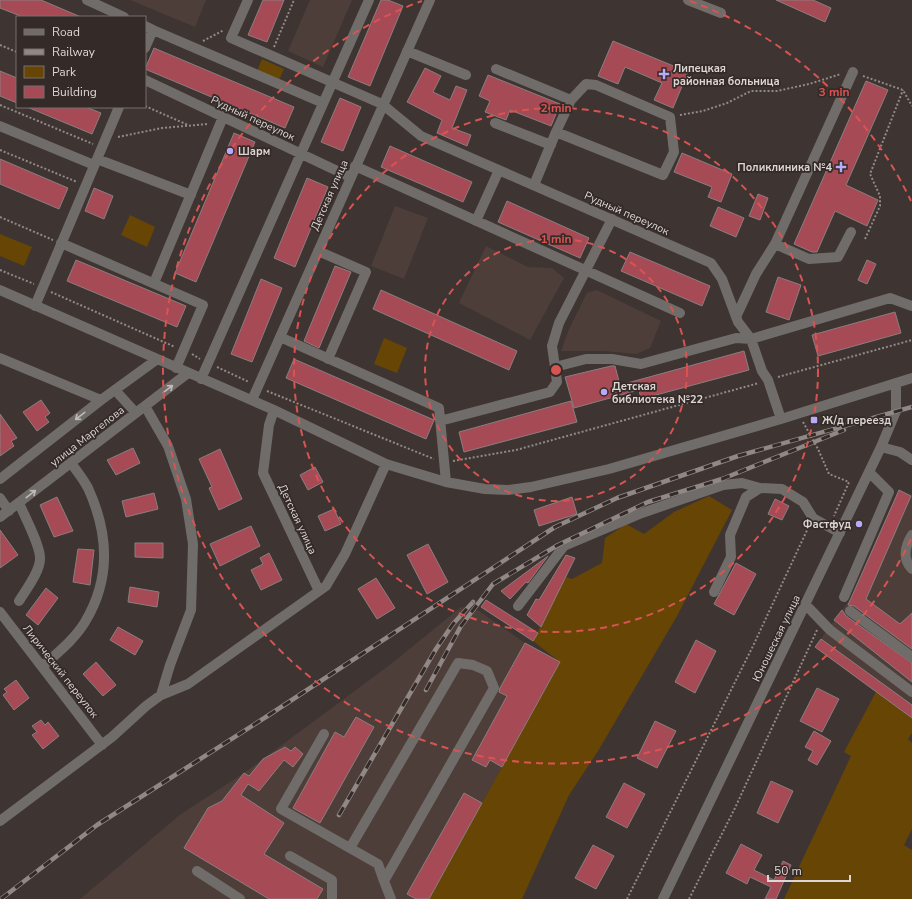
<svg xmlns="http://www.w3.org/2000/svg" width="912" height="899" font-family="'Nunito Sans',sans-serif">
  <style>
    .built { fill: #4e3e39 }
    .green { fill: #674605 }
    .building { fill: #a64b56; stroke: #8a7e7f }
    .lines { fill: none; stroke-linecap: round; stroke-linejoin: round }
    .path { stroke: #928a88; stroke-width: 2; stroke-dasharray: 2 2; stroke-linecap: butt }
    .minor { stroke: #706c69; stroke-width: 10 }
    .rail-casing { stroke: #908885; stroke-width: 4.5 }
    .rail { stroke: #342a27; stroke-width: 3; stroke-dasharray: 9; stroke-linecap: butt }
    .oneway { stroke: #c1bcb9 }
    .ring { fill: none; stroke: #d85453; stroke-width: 2; stroke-dasharray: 7 5 }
    .poi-dot { fill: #b7abf8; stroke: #342a27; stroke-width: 1.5 }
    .labels { text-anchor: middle; stroke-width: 3.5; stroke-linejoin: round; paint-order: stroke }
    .poi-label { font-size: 11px; font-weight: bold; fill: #dcd6d4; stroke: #342a27; text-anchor: start }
    .street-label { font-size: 11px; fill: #dcd6d4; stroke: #342a27 }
    .centre { fill: #d85453; stroke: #342a27; stroke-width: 2 }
    .ring-label { font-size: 12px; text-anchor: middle; font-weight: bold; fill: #d85453; stroke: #342a27; stroke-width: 3.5; stroke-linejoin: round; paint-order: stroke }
  </style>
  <rect width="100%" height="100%" fill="#3e3431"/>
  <path class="built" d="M130 0H206L195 27Z
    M310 0H352L323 67 288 51Z
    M395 206 428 218 404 279 371 266Z
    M486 246 528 267 552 268 564 278 530 340 459 303Z
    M597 290 661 321 650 348 636 354 605 351H561L569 329 587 293Z
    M899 490 910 496 912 493V718L815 647 853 595Z
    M461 607 479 611 525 643 560 662 429 899H80L181 814 244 773 391 664Z"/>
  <path class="green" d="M262 59 284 69 279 80 257 71Z
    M130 215 155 227 147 247 121 235Z
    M0 234 32 247 24 266 0 256Z
    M384 338 407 348 397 373 374 364Z
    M709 496 732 510 677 616 598 751 569 795 522 899H429L560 662 533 641 566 577 572 579 602 563 605 538 626 524 644 534 674 512Z
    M876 692 912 718V733L908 739 912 743V829L904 845 912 850V899H784L851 756 844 752Z"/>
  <path class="building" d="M0 0H41L81 17H23L0 8Z
    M263 0H284L267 42 248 35Z
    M381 0H388L403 6 370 86 348 77Z
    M776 0H813L831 8 825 22Z
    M613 41 688 72 673 108 654 100 662 83 625 67 618 84 598 76Z
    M154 48 294 107 285 128 145 69Z
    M425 68 441 76 433 92 450 100 456 86 467 90 452 128 471 135 467 146 437 133 442 120 407 102Z
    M0 71 17 78V103L0 96Z
    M488 75 560 104 551 126 510 110 506 120 485 112 490 101 479 96Z
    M866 81 888 90 846 185 878 200 867 226 835 211 817 252H812L794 244Z
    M340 98 361 107 343 151 321 142Z
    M27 107H86L101 113 92 134Z
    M234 133 255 142 196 282 175 273Z
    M390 146 472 182 463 202 381 167Z
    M682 153 732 174 721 202 708 197 712 187 674 172Z
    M0 159 68 188 59 209 0 184Z
    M307 178 328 187 295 267 274 258Z
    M94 188 113 196 104 219 85 211Z
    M758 194 768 198 760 220 749 216Z
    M507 201 589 238 580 258 498 222Z
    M718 207 744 218 736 237 710 226Z
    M630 252 710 286 702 306 621 271Z
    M76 260 186 306 177 327 67 281Z
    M867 260 876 264 867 284 858 280Z
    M335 266 351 272 319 348 304 341Z
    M778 277 801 285 789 320 766 312Z
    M261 279 282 288 252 362 231 354Z
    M381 290 517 351 509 370 373 309Z
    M895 312 901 333 818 356 812 335Z
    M744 351 749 370 641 399 639 390 574 408 565 377 611 366H615L620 385Z
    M294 359 434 420 426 439 286 378Z
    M41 400 50 413 45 417 49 422 37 431 23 412Z
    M571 401 577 422 464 452 459 432Z
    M0 414 17 438 11 441 14 446 0 456Z
    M133 448 140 463 116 475 107 460Z
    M220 449 242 499 219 510 209 488 212 487 199 459Z
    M315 467 323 482 308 490 300 475Z
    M899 490 911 496 866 599 900 624 912 613V649L854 606 848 605Z
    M154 493 158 509 126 517 122 501Z
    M57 497 73 531 54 537 40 505Z
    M572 497 577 514 539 526 534 510Z
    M775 499 789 506 782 520 768 514Z
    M334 509 341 524 325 531 318 516Z
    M251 526 260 546 220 566 210 544Z
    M0 530 18 555 0 568Z
    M135 543H163V558L135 557Z
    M428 544 448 582 427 594 407 555Z
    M78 549 94 550 90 585 73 582Z
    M269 553 282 580 261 590 251 570 263 564 260 558Z
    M566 555 575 558 541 627 527 615 536 599 539 600Z
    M548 556 528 583 526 582 510 599 501 591Z
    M736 563 756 574 734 615 714 604Z
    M376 578 395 608 377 619 358 589Z
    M130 587 159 592 157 607 128 602Z
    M46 588 58 598 38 625 26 615Z
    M486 600 538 633 533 641 481 607Z
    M842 610 846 616 912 663V682L834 620Z
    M118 627 143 641 135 655 110 640Z
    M821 639 912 705V718L815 647Z
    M696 640 716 651 695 693 675 682Z
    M525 643 560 662 502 767 490 760 486 767 472 760 507 696 499 692 500 688Z
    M96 662 116 685 103 696 83 674Z
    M16 680 29 698 14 710 3 695 7 692 4 689Z
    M817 688 839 699 822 732 800 721Z
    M356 717 374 727 320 823 293 808 335 732 344 737Z
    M41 720 45 725 48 722 59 736 43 749 32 735 37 732 32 726Z
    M655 721 676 731 657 768 637 758Z
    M814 731 831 741 817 765 808 760 813 751 805 747Z
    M285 747 291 751 295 747 303 754 293 767 284 760 259 791 248 784 241 795 284 823 264 854 323 889 317 899H269L184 848 208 808 222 801 244 773 249 776 263 759Z
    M771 781 793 791 778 823 757 813Z
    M624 783 645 794 627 828 606 817Z
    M464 793 482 803 429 899H416L407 894Z
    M741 844 762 855 754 870 774 880 783 861 791 865 776 899H765L771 887 750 877 747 884 726 873Z
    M593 845 614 856 596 889 575 878Z"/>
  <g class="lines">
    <path class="path" d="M203 41 224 30
      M0 45 17 52
      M274 47 294 0
      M863 76 903 90 912 106
      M0 105 93 144
      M145 106 188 125
      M680 115 703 111 727 103 751 91H777L809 84 841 74
      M118 137 162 128 208 124
      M0 150 77 182
      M0 217 53 240
      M865 239 880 206V196L870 174 903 90
      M0 270 34 284
      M51 292 175 347
      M192 354 200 359
      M217 367 249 382
      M778 377 912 340
      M267 391 434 459
      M803 422 818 449 829 474 849 482 834 516
      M453 461 516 450 759 383
      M627 899 753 646 809 526
      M689 899 735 808 817 630"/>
    <path class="minor" d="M87 0 124 17
      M248 0 231 38 382 104 421 136 711 263 722 279 738 322 751 339 762 371 768 380 781 419
      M688 0 721 13
      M145 26 153 30 145 48
      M153 30 323 103
      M407 51 466 75
      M496 69 571 100 556 132
      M145 80 350 177
      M495 123 551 145
      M0 126 94 165
      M97 159 191 195
      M355 166 680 313
      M534 185 556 132 663 175 674 152 670 117 596 85 586 84 571 100
      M476 221 499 170
      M61 243 203 305 176 368
      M775 244 809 259 838 257 851 232
      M318 251 366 272 328 359
      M154 283 223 117
      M0 290 274 410 386 464 446 482 485 489 508 490 531 487 609 469 781 419 912 378
      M35 306 119 107
      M736 317 756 274 775 244 853 72
      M280 337 439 408 446 482
      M0 358 101 400
      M555 367 552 346 559 323 612 219
      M201 379 369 0
      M115 390 136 413
      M252 400 430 0
      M274 410 269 425 263 473 319 591
      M440 421 550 392 557 382 555 367 586 359H612L641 364 736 338 751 339 890 298 912 306
      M881 447 900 452 912 460
      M0 479 101 400 156 360
      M0 498 9 511
      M0 517 188 373
      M912 535C905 546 902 559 912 569
      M714 592 731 557 730 535 746 497 760 488
      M844 597 889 492 869 472
      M19 601C25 591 40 572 40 559 41 547 24 515 19 503
      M806 605 830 630 912 692
      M518 606 564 546 642 513 723 485 742 483 760 488 782 489 803 502 813 518 840 533
      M850 611 912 657
      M0 612 102 745
      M43 666C57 653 74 640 85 622 111 579 109 534 88 488 84 480 77 471 71 463
      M161 695 188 684 326 586 345 554 386 464
      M324 734 281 809 378 864 384 881
      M0 821 112 737 146 706 161 695 170 665 191 610 193 544 186 499 168 446 145 406
      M350 848 458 663 473 665 487 671 494 688 384 881 391 899
      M290 856 332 880V899
      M197 871 240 899
      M663 899 881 447 896 411V384"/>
    <defs>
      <path id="rail" d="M426 690 461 626 493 584 558 545 648 502 722 479 844 430
        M339 815 436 649 453 624 473 602
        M1 899 97 825 269 715 555 527 617 498 738 456 912 407"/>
    </defs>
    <use href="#rail" class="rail-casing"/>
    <use href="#rail" class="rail"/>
  </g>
  <defs><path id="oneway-shaft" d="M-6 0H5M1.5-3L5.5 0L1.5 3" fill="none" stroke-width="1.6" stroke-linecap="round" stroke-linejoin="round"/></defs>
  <g class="oneway">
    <use href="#oneway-shaft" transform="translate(168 389) rotate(-38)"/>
    <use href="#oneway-shaft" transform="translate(80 416) rotate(142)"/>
    <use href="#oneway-shaft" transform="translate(31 494) rotate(-38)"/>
  </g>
  <g class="ring">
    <circle cx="556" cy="370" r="131"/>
    <circle cx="556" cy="370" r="262"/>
    <path d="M911 539A393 393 0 1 1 422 1M690 1A393 393 0 0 1 911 201"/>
  </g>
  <g class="poi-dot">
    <path d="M662 68h4v4h4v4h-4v4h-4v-4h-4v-4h4z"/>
    <circle cx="230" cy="151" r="4"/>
    <path d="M839 161h4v4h4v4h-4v4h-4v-4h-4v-4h4z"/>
    <circle cx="604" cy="392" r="4"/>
    <rect x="810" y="416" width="8" height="8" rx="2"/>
    <circle cx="859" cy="524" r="4"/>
  </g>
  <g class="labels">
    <g class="poi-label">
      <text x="673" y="72">Липецкая<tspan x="673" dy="13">районная больница</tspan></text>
      <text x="238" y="155">Шарм</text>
      <text x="832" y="171" text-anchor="end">Поликлиника №4</text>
      <text x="612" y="390">Детская<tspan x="612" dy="13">библиотека №22</tspan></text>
      <text x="822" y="424">Ж/д переезд</text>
      <text x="851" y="528" text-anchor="end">Фастфуд</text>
    </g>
    <g class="street-label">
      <text transform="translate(253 118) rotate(25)" y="4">Рудный переулок</text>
      <text transform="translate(329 195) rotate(-66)" y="4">Детская улица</text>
      <text transform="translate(627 213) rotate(24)" y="4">Рудный переулок</text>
      <text transform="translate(87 436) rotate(-38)" y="4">улица Маргелова</text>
      <text transform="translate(298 519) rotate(65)" y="4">Детская улица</text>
      <text transform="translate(776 638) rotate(-64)" y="4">Юношеская улица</text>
      <text transform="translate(61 671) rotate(52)" y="4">Лирический переулок</text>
    </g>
  </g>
  <circle cx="556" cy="370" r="6" class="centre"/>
  <g class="ring-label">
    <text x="834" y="96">3 min</text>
    <text x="556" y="112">2 min</text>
    <text x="556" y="243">1 min</text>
  </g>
  <rect x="16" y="16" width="130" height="92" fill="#342a27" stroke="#776f6c"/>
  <rect x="24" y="29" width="20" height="6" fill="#706c69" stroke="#776f6c"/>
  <text x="52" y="36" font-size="12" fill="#dcd6d4">Road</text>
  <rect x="24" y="49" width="20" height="6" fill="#908885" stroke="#776f6c"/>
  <text x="52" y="56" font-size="12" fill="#dcd6d4">Railway</text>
  <rect x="24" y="66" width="20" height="12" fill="#674605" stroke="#776f6c"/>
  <text x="52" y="76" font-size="12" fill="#dcd6d4">Park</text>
  <rect x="24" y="86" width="20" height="12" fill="#a64b56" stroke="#776f6c"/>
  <text x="52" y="96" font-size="12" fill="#dcd6d4">Building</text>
  <path d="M768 875v6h82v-6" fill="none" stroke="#dcd6d4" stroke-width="2"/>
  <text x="774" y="875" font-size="12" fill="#dcd6d4" stroke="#342a27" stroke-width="3" paint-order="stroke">50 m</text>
</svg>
